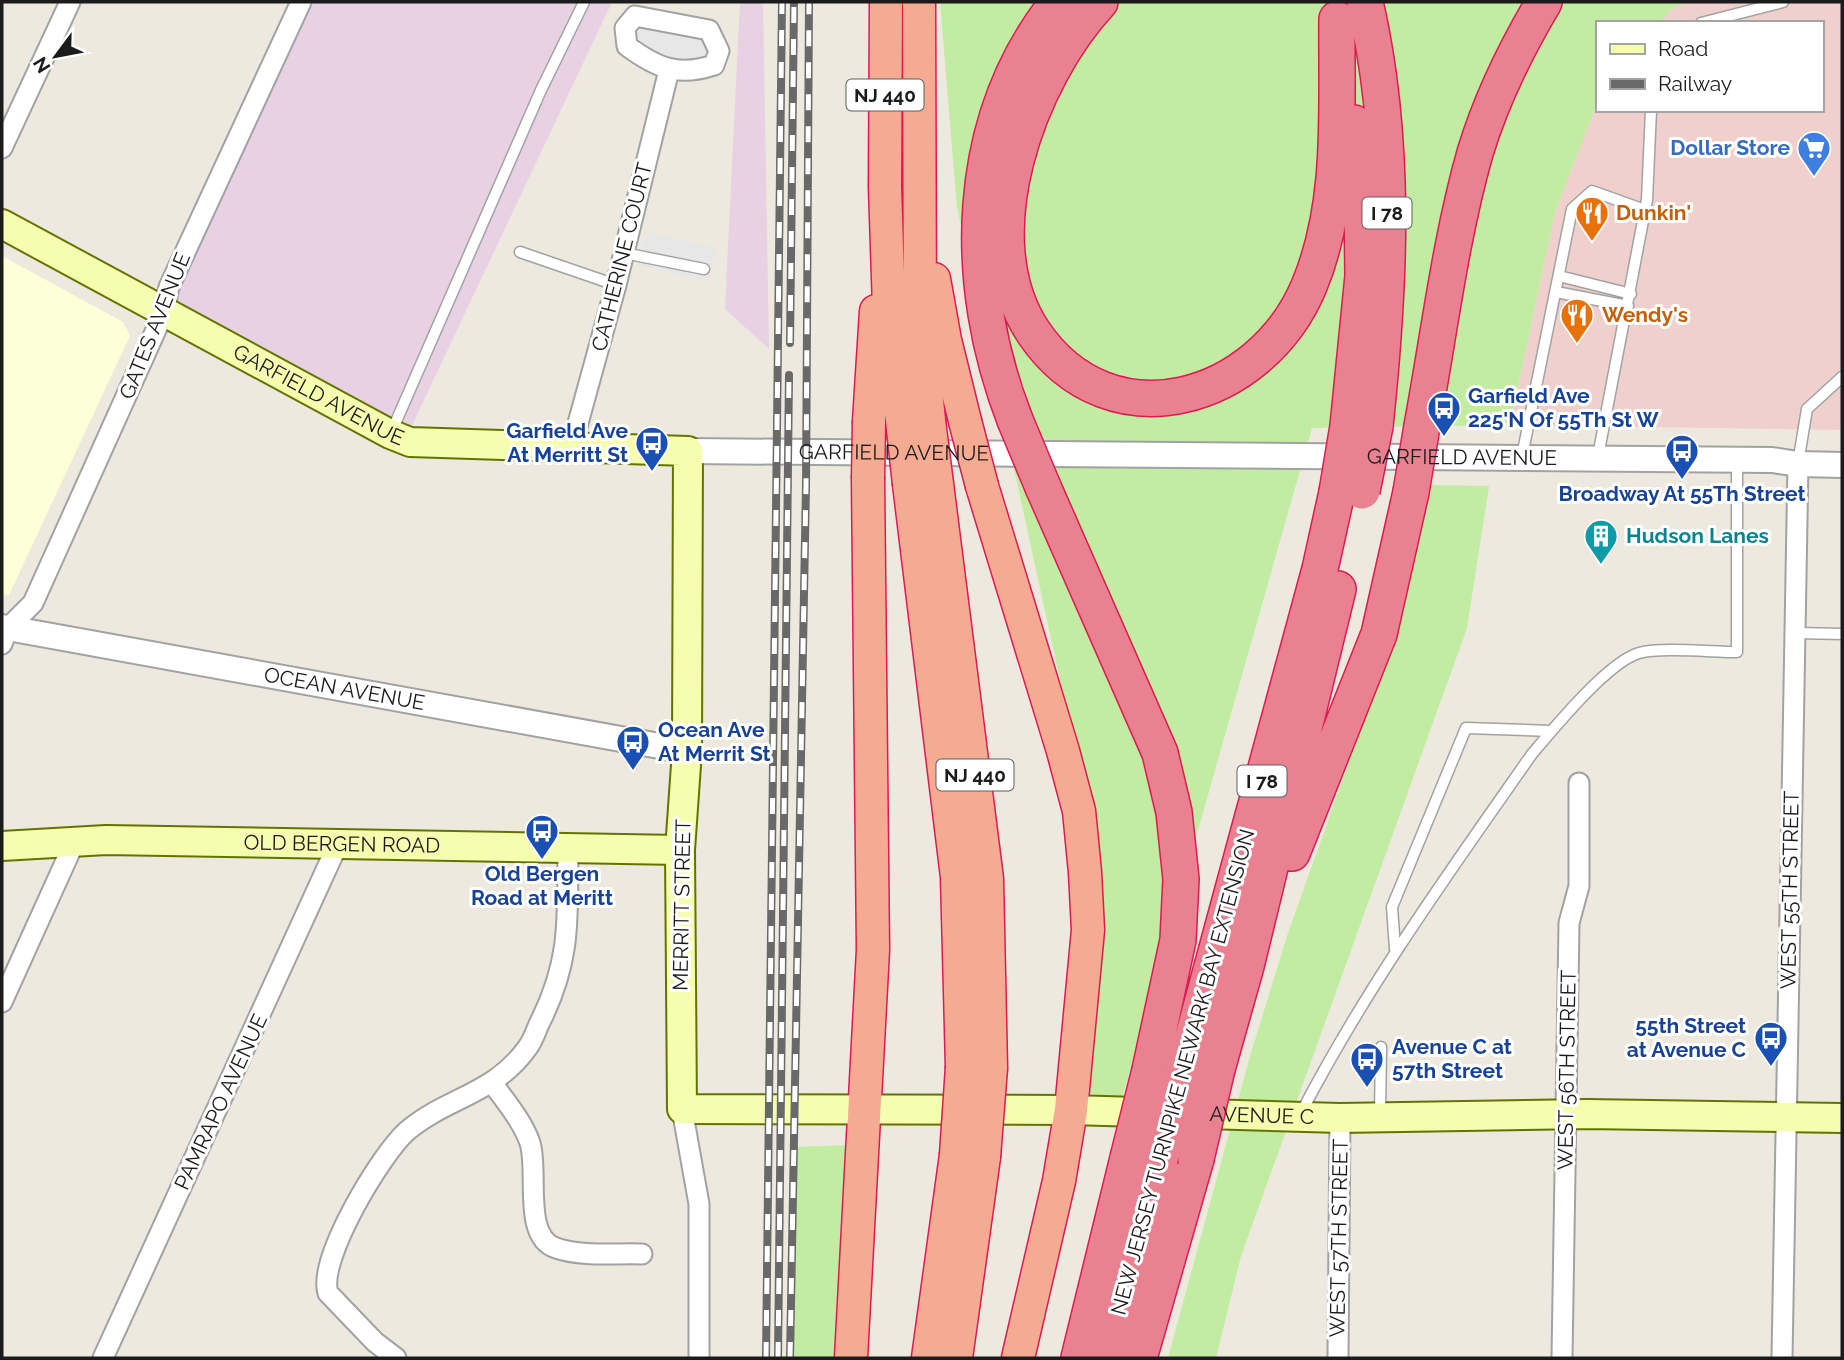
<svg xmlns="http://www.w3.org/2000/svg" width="1844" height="1360" font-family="Raleway,sans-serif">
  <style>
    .commercial { fill: #f0d0cd }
    .industrial { fill: #e7d1e2 }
    .education { fill: #fdffd7 }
    .grass { fill: #c2eca1 }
    .parking { fill: #e7e7e7 }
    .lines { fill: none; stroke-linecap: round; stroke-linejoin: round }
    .service-casing { stroke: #a2a2a2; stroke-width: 13 }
    .minor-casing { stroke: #a2a2a2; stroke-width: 23 }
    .tertiary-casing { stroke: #a2a2a2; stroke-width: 28 }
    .secondary-casing { stroke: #627400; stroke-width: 32 }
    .trunk-casing { stroke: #de1a54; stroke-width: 35 }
    .motorway-casing { stroke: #de1a54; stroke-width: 38 }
    .service { stroke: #fff; stroke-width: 10 }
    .minor { stroke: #fff; stroke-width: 19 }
    .tertiary { stroke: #fff; stroke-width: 24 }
    .secondary { stroke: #f5fdae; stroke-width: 28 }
    .trunk { stroke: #f4ab92; stroke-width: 32 }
    .motorway { stroke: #ea8190; stroke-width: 35 }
    .rail-casing { stroke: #696969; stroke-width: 8 }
    .rail { stroke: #fff; stroke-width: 5; stroke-dasharray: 16; stroke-linecap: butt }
    .trunk-bridge-casing { stroke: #de1a54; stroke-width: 35; stroke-linecap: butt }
    .motorway-bridge-casing { stroke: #de1a54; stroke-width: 38; stroke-linecap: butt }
    .trunk-bridge { stroke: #f4ab92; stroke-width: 32 }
    .motorway-bridge { stroke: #ea8190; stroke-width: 35 }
    .labels { text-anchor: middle; stroke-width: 6; stroke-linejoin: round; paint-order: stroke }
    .shield { fill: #fff; stroke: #5f5f5f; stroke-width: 2 }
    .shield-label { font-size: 19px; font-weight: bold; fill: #1b1b1b }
    .shop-label { font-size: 21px; font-weight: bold; fill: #366cbe; stroke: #fff; text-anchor: end }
    .food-label { font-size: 21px; font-weight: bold; fill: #c56008; stroke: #fff; text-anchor: start }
    .street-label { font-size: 21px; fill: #1b1b1b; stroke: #fff }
    .transit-label { font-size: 21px; font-weight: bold; fill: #164399; stroke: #fff; text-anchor: start }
    .culture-label { font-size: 21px; font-weight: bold; fill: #0d838f; stroke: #fff; text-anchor: start }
  </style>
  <rect width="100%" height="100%" fill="#ede9df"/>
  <path class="commercial" d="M1690 2H1842V430L1510 425 1555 212 1597 103V110H1821V23H1659L1673 8Z"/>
  <path class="industrial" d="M312 2H612L406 438 169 312Z
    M740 2H763L769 349 725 309Z"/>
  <path class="education" d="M2 256 123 322 130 336 9 595 2 594Z"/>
  <path class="grass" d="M940 2H1690L1673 8 1659 23H1597V103L1555 212 1510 425 1312 428 1121 1102 1088 1093 1090 818 957 207Z
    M1428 485 1489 486 1467 628 1241 1256 1216 1358H1168L1250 1056 1288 933 1404 607Z
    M851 1145 841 1358H791L793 1147Z"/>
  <path class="parking" d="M633 13 727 47 712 78 649 71 623 44Z
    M645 232 716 248 708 281 637 265Z"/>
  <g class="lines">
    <defs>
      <path id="service" d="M1701 23 1783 2
        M520 252 616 285
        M624 253 704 269
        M1559 276 1631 294
        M1556 292 1628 306
        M391 433 541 90 584 2
        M1522 456 1572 209 1592 191 1645 210
        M1598 456 1647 200 1651 110
        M1798 463 1807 409 1842 377
        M1797 633 1842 634
        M1395 949 1392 907 1466 728 1551 731
        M1301 1113C1367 986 1450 871 1532 754 1554 728 1608 662 1639 653 1661 647 1712 652 1737 652V459
        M1380 1113 1381 1047"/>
      <path id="minor" d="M635 16 709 30 719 51 714 65C678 77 657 68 627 46L625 28Z
        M2 148 70 2
        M572 445 616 285 669 70
        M2 644 8 628 33 603 164 312 169 287 301 2
        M2 1002 74 843
        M493 1084C506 1102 523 1122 530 1143 539 1171 522 1237 556 1248 582 1257 615 1253 642 1254
        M682 1109 699 1204V1358
        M103 1358 337 846
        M396 1358 375 1342 328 1293C317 1260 381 1154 407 1131 447 1097 494 1095 528 1047 534 1039 537 1027 542 1018 572 956 567 915 568 848
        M1338 1358 1340 1118
        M1562 1358 1569 923 1579 886V783
        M1782 1358 1798 464"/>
      <g id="tertiary">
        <path id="s1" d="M688 451 1772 460 1798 464 1842 465"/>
        <path id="s2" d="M2 627 687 751"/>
      </g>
      <g id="secondary">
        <path id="s3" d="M2 224 390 434 410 442 688 451 687 751 680 850 682 1109 1071 1110 1340 1118 1587 1114 1842 1118"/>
        <path id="s4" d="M2 846 106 840 680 850"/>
      </g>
      <path id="trunk" d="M886 2 885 187 889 308 902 420
        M919 2 920 327 929 421
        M934 279 945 340 965 421
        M869 421 876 311
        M909 484 957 877 962 1067
        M937 484 987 879 991 1068
        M982 486 1063 751 1079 811 1085 872 1088 930 1071 1110 1059 1181 1018 1358
        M851 1358 873 950 868 479
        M928 1358 956 1155
        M956 1358 984 1157"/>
      <path id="motorway" d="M1100 2C1029 78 969 238 1034 333 1111 446 1261 401 1309 286 1344 203 1336 107 1337 19
        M1365 2C1397 141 1390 285 1375 426
        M1015 420C962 284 963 121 1058 2
        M1348 426 1363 276 1362 197 1354 123
        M1422 426C1439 335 1450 241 1475 153 1491 100 1516 49 1544 2
        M1043 487 1160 753 1174 812 1181 879 1178 940 1150 1070
        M1292 853 1379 634 1411 492
        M1217 1069 1246 966 1338 589
        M1184 1070 1320 569 1337 492
        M1079 1358 1128 1158
        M1106 1358 1160 1159
        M1139 1358 1196 1159"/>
    </defs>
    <use href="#service" class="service-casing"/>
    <use href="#minor" class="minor-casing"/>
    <use href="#tertiary" class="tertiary-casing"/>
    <use href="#secondary" class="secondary-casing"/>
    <use href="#trunk" class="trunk-casing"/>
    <use href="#motorway" class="motorway-casing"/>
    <use href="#service" class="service"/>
    <use href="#minor" class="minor"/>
    <use href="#tertiary" class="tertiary"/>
    <use href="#secondary" class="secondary"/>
    <use href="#trunk" class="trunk"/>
    <use href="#motorway" class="motorway"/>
    <defs>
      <path id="rail" d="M790 343 794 2
        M766 1358 782 2
        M778 1358 789 375
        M790 1358 806 485 809 2"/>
    </defs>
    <use href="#rail" class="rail-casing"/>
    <use href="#rail" class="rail"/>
    <defs>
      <path id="trunk-bridge" d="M902 420 909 484
        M929 421 937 484
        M965 421 982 486
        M868 479 869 421
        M956 1155 962 1067
        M984 1157 991 1068"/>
      <path id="motorway-bridge" d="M1015 420 1043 487
        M1362 491 1375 426
        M1337 492 1348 426
        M1411 492 1422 426
        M1128 1158 1150 1070
        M1160 1159 1184 1070
        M1196 1159 1217 1069"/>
    </defs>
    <use href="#trunk-bridge" class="trunk-bridge-casing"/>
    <use href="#motorway-bridge" class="motorway-bridge-casing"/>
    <use href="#trunk-bridge" class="trunk-bridge"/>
    <use href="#motorway-bridge" class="motorway-bridge"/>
  </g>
  <defs>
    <symbol id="supermarket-pin" viewBox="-11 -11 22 30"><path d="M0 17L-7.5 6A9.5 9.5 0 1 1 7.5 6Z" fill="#3f7fe0" stroke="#fff"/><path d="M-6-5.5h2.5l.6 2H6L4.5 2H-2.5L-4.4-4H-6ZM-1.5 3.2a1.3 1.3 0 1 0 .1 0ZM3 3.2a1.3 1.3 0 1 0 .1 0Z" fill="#fff"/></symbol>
    <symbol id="restaurant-pin" viewBox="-11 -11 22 30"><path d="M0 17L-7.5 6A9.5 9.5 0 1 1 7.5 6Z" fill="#e8710a" stroke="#fff"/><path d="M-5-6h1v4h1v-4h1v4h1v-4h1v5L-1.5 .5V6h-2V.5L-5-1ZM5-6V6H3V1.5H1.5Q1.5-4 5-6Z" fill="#fff"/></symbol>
    <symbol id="bus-pin" viewBox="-11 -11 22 30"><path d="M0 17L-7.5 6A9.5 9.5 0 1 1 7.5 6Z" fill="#1a4fb4" stroke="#fff"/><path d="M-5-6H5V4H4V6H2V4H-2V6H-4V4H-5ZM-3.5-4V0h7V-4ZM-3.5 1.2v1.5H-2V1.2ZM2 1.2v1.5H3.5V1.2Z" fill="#fff"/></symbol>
    <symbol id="building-pin" viewBox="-11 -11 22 30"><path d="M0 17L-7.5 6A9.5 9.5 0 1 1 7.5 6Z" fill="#0f9aa8" stroke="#fff"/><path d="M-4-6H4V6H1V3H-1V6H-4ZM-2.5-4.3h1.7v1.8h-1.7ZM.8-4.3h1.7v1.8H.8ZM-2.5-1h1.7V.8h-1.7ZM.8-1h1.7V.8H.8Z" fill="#fff"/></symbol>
  </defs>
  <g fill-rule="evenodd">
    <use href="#supermarket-pin" x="1795" y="129" width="38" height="52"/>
    <use href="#restaurant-pin" x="1573" y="194" width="38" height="52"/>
    <use href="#restaurant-pin" x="1558" y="296" width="38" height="52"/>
    <use href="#bus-pin" x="1425" y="389" width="38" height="52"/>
    <use href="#bus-pin" x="633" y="424" width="38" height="52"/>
    <use href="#bus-pin" x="1663" y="432" width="38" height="52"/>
    <use href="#building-pin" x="1582" y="517" width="38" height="52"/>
    <use href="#bus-pin" x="614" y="723" width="38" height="52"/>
    <use href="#bus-pin" x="523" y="812" width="38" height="52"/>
    <use href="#bus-pin" x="1752" y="1019" width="38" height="52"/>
    <use href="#bus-pin" x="1348" y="1040" width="38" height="52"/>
  </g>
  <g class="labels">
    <g class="shield">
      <rect x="846.5" y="79.5" width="77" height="31" rx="5"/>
      <rect x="1362.5" y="197.5" width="49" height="31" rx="5"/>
      <rect x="936.5" y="759.5" width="77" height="31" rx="5"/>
      <rect x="1237.5" y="765.5" width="49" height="31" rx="5"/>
    </g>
    <g class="shield-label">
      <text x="885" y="102">NJ 440</text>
      <text x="1387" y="220">I 78</text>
      <text x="975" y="782">NJ 440</text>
      <text x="1262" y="788">I 78</text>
    </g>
    <g class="shop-label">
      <text x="1790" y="155">Dollar Store</text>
    </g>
    <g class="food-label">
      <text x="1616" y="220">Dunkin'</text>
      <text x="1602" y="322">Wendy's</text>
    </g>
    <g class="street-label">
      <text transform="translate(622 257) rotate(-76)" y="7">CATHERINE COURT</text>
      <text transform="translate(155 326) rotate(-68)" y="7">GATES AVENUE</text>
      <text dy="7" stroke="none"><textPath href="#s3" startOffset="360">GARFIELD AVENUE</textPath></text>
      <text dy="7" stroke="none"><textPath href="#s1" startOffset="206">GARFIELD AVENUE</textPath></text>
      <text dy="7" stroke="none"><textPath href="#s1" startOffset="774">GARFIELD AVENUE</textPath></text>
      <text dy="7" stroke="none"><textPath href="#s2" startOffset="348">OCEAN AVENUE</textPath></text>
      <text dy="7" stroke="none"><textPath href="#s4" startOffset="340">OLD BERGEN ROAD</textPath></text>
      <text transform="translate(1790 890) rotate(-89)" y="7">WEST 55TH STREET</text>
      <text transform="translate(682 905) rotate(-89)" y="7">MERRITT STREET</text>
      <text transform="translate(1567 1070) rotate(-89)" y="7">WEST 56TH STREET</text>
      <text transform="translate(1183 1072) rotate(-75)" y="7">NEW JERSEY TURNPIKE NEWARK BAY EXTENSION</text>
      <text transform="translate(221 1102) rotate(-65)" y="7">PAMRAPO AVENUE</text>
      <text dy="7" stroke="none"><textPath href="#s3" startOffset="1979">AVENUE C</textPath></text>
      <text transform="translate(1339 1238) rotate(-89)" y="7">WEST 57TH STREET</text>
    </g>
    <g class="transit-label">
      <text x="1468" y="403">Garfield Ave<tspan x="1468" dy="24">225'N Of 55Th St W</tspan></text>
      <text x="628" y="438" text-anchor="end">Garfield Ave<tspan x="628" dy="24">At Merritt St</tspan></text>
      <text x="1682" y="501" text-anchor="middle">Broadway At 55Th Street</text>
      <text x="658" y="737">Ocean Ave<tspan x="658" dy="24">At Merrit St</tspan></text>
      <text x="542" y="881" text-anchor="middle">Old Bergen<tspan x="542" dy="24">Road at Meritt</tspan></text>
      <text x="1746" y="1033" text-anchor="end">55th Street<tspan x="1746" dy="24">at Avenue C</tspan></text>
      <text x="1392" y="1054">Avenue C at<tspan x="1392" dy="24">57th Street</tspan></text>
    </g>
    <g class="culture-label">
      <text x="1626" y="543">Hudson Lanes</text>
    </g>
  </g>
  <rect width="1844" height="1360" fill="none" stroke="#1b1b1b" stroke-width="7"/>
  <rect x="1596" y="21" width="228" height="91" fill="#ffffff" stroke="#a4a4a4" stroke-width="2"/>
  <rect x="1610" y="44" width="35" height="10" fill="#f5fdae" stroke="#a4a4a4" stroke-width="2"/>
  <text x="1658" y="56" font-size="21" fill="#1b1b1b">Road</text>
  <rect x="1610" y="79" width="35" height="10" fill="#696969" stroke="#a4a4a4" stroke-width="2"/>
  <text x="1658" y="91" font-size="21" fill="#1b1b1b">Railway</text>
  <g transform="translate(56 56) rotate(238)" stroke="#ffffff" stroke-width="5" paint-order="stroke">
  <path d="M0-5L12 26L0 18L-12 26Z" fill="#1b1b1b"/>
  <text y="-10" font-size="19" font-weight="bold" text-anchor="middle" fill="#1b1b1b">N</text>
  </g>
</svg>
